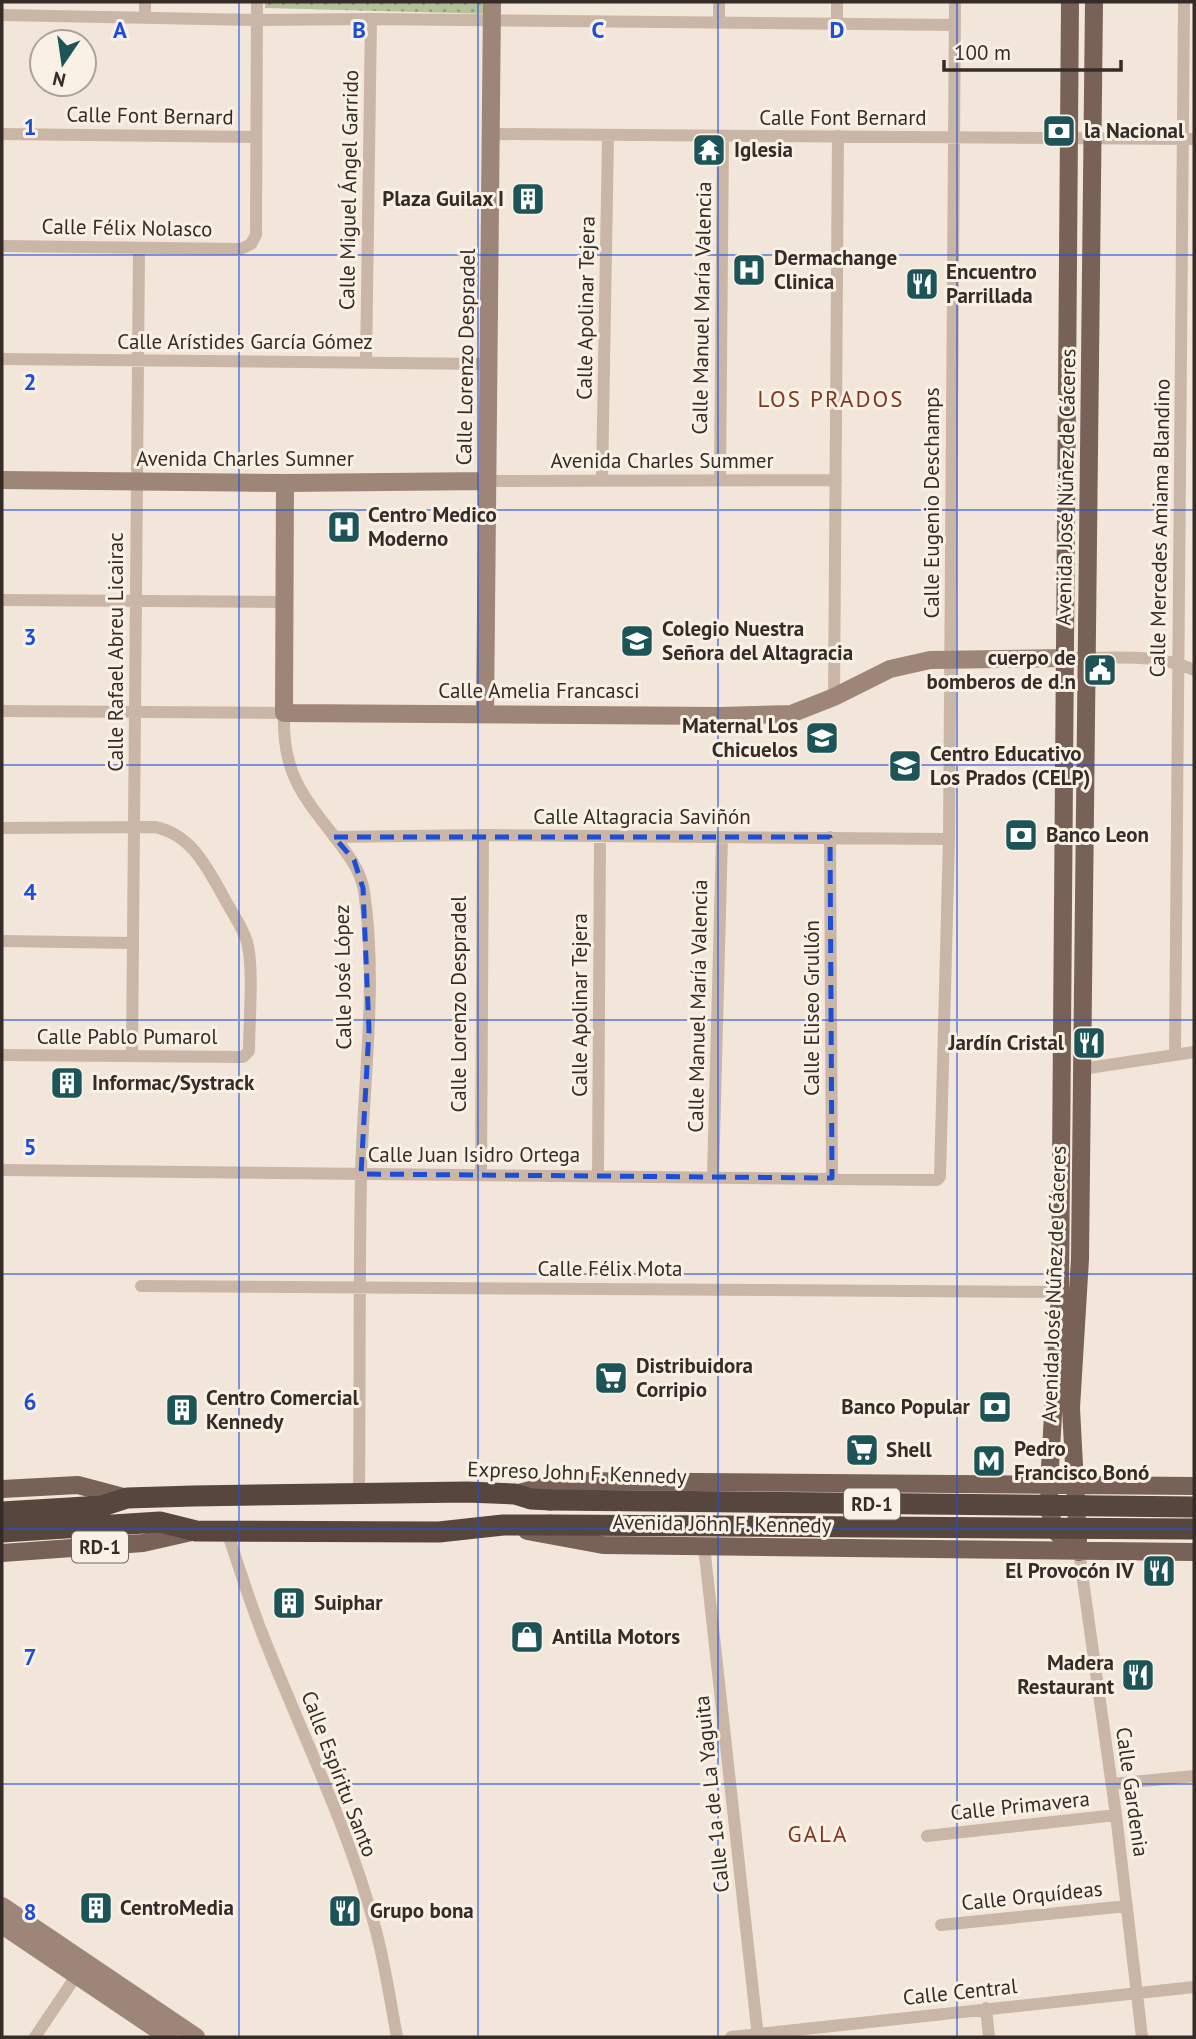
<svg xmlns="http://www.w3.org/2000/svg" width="1196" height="2039" font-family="'PT Sans',sans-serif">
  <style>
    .park { fill: url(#park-dots) }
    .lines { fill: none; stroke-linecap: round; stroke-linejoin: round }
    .street { stroke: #cab6a6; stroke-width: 12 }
    .secondary { stroke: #9d8578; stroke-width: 18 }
    .primary { stroke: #786258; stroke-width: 18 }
    .highway { stroke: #57463e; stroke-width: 21 }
    .highway-bridge { stroke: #57463e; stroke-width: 21 }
    .marked { fill: none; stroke: #1d4ed8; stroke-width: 5; stroke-dasharray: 14 9; stroke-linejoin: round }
    .grid { fill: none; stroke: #1d4ed8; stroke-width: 2; stroke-opacity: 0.55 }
    .labels { text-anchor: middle; stroke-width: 6; stroke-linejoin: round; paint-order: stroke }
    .shield { fill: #f9f1e6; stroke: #706760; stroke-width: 2 }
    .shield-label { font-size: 19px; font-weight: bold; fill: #362c27 }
    .street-label { font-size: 21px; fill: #362c27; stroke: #f9f1e6 }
    .poi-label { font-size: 21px; font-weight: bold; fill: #362c27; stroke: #f9f1e6; text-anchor: start }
    .neighbourhood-label { font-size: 23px; letter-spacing: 2px; fill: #853720; stroke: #f9f1e6 }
    .grid-label { font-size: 23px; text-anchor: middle; font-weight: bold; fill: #1d4ed8; stroke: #f9f1e6; stroke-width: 6; stroke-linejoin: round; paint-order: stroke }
  </style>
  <defs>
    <pattern id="park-dots" width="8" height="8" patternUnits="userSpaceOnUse" patternTransform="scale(1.75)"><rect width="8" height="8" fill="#b4c19a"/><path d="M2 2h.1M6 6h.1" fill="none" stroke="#939d7e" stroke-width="1.8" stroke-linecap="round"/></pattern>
  </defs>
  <rect width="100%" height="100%" fill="#f2e6da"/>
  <path class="park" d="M265 2H492V14L265 8Z"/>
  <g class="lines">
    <path class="street" d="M837 2V22
      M2 15 257 20 371 19 955 25
      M145 18V2
      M719 21V2
      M2 134 255 137
      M491 134 1194 139
      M2 246 241 249 251 244 256 235 257 2
      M2 359 488 364
      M366 362 371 19
      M602 479 608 137
      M720 480 723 137
      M487 481 836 480
      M2 600 284 602
      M1065 658C1107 659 1155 652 1194 670
      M834 697 838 136
      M2 711 284 713C282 770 300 793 334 836 347 854 360 868 364 891 378 986 363 1081 361 1176 359 1282 360 1388 359 1493
      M2 828 155 827C194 835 209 872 227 903 234 916 243 928 247 942 254 967 249 1022 249 1051L243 1057 2 1055
      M334 837 483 835 949 839
      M830 837 832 1178
      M2 941 133 943
      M1175 1055 1184 2
      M132 1056 139 248
      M1082 1069 1194 1052
      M2 1170 937 1180 940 1177 949 839 955 2
      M481 1174 483 835
      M598 1175 600 836
      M713 1176 722 837
      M141 1286 1067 1292
      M227 1531C238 1565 249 1599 262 1633 300 1730 348 1826 375 1927 385 1963 390 2000 397 2037
      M704 1546 758 2037
      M1079 1552 1116 1815 1142 2037
      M1112 1784 1194 1776
      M927 1836 1116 1815
      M941 1925 1127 1906
      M986 2008 989 2037
      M35 2037 76 1976
      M731 2037 1194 1987"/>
    <path class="secondary" d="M2 480 285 483 487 481
      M285 483 284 713 720 716 791 714 834 697 890 669 930 660 1065 658
      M485 714 492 2
      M2 1906 196 2037
      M2 1925 168 2037"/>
    <path class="primary" d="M1070 2 1060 1292 1049 1485 1050 1513 1056 1532 1079 1552
      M2 1489 78 1485 127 1498
      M515 1494 565 1481 1194 1486
      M527 1531 603 1545 1194 1552
      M1078 1541 1071 1408 1080 1259 1094 2
      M2 1553 143 1543 196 1531"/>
    <path class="highway" d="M2 1512 102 1506 127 1498 193 1496 467 1492 515 1494 531 1499 550 1500
      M2 1532 160 1522 196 1531 439 1532 503 1525H550"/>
    <path class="highway-bridge" d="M550 1500 1194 1507
      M550 1525 1194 1529"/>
  </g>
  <path class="marked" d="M334 837H830L832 1178 361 1174 369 1030 363 888 354 860Z"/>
  <path class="grid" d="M239 2V2037M478 2V2037M718 2V2037M957 2V2037M2 255H1194M2 510H1194M2 765H1194M2 1020H1194M2 1274H1194M2 1529H1194M2 1784H1194"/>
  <defs>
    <symbol id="bank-square" viewBox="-11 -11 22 22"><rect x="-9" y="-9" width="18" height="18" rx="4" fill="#1d5457" stroke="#f9f1e6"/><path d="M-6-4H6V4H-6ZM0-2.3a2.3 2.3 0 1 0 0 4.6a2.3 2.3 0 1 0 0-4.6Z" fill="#fff"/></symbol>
    <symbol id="temple-square" viewBox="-11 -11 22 22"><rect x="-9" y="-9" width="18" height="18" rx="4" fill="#1d5457" stroke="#f9f1e6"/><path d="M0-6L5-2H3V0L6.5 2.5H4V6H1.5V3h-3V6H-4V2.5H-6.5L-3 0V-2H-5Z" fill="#fff"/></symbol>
    <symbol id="building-square" viewBox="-11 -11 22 22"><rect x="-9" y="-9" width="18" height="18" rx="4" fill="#1d5457" stroke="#f9f1e6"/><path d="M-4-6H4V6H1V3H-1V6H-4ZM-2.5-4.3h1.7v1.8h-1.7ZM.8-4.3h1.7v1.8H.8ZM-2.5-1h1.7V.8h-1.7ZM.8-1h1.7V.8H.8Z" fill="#fff"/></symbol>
    <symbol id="hospital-square" viewBox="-11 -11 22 22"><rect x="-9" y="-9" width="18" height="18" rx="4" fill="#1d5457" stroke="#f9f1e6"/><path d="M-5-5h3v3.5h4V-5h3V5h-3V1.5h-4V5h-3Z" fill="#fff"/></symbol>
    <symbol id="restaurant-square" viewBox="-11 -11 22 22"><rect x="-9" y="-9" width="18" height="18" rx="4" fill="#1d5457" stroke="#f9f1e6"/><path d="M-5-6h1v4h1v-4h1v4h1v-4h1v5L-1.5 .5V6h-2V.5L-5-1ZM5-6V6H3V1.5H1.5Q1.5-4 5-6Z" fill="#fff"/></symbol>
    <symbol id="school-square" viewBox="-11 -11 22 22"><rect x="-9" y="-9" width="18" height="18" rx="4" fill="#1d5457" stroke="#f9f1e6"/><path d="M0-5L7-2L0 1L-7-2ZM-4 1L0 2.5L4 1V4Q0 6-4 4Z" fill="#fff"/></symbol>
    <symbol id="civic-square" viewBox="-11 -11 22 22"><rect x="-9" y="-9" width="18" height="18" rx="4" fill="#1d5457" stroke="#f9f1e6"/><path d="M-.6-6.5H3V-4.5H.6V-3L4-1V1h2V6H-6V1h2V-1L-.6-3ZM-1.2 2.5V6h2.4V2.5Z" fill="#fff"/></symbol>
    <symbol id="supermarket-square" viewBox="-11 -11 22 22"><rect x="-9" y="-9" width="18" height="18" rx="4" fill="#1d5457" stroke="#f9f1e6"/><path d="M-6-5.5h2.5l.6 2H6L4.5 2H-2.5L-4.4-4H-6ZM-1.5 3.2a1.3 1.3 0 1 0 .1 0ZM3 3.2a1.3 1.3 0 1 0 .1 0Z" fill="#fff"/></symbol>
    <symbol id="metro-square" viewBox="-11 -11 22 22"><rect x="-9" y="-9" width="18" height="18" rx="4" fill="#1d5457" stroke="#f9f1e6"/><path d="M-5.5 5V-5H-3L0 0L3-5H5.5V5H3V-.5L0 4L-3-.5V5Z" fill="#fff"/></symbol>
    <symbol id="shop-square" viewBox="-11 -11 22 22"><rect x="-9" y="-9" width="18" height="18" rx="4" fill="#1d5457" stroke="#f9f1e6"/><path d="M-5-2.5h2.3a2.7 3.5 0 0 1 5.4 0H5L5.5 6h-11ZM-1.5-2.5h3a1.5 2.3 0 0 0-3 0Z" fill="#fff"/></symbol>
  </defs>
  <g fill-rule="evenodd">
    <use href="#bank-square" x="1040" y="112" width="38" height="38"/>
    <use href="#temple-square" x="690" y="131" width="38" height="38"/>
    <use href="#building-square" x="509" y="180" width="38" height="38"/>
    <use href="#hospital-square" x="730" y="251" width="38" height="38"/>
    <use href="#restaurant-square" x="903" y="265" width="38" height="38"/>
    <use href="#hospital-square" x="325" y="508" width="38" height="38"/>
    <use href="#school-square" x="618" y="622" width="38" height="38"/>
    <use href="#civic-square" x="1081" y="651" width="38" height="38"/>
    <use href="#school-square" x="803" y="719" width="38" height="38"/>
    <use href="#school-square" x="886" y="747" width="38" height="38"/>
    <use href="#bank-square" x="1002" y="816" width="38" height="38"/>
    <use href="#restaurant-square" x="1070" y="1024" width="38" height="38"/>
    <use href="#building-square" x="48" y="1064" width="38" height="38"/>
    <use href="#supermarket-square" x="592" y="1359" width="38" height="38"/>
    <use href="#bank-square" x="976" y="1388" width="38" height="38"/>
    <use href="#building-square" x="163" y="1391" width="38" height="38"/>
    <use href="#supermarket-square" x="843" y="1431" width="38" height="38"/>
    <use href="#metro-square" x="970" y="1442" width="38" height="38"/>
    <use href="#restaurant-square" x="1140" y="1552" width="38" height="38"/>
    <use href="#building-square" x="270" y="1584" width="38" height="38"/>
    <use href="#shop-square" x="508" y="1618" width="38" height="38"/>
    <use href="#restaurant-square" x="1119" y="1656" width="38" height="38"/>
    <use href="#building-square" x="77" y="1889" width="38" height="38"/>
    <use href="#restaurant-square" x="326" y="1892" width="38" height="38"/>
  </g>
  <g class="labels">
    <g class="shield">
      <rect x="844" y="1488.5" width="56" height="31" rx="5"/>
      <rect x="72" y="1531.5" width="56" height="31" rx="5"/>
    </g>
    <g class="shield-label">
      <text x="872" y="1511">RD-1</text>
      <text x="100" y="1554">RD-1</text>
    </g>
    <g class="street-label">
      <text transform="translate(150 116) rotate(1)" y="7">Calle Font Bernard</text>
      <text x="843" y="125">Calle Font Bernard</text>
      <text transform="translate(349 190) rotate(-89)" y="7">Calle Miguel Ángel Garrido</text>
      <text transform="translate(127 228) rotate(1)" y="7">Calle Félix Nolasco</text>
      <text transform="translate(586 308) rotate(-89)" y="7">Calle Apolinar Tejera</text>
      <text transform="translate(702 308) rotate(-89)" y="7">Calle Manuel María Valencia</text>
      <text x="245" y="349">Calle Arístides García Gómez</text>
      <text transform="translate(466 357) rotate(-89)" y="7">Calle Lorenzo Despradel</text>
      <text x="245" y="466">Avenida Charles Sumner</text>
      <text x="662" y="468">Avenida Charles Summer</text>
      <text transform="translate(1066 487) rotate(-89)" y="7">Avenida José Núñez de Cáceres</text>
      <text transform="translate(932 503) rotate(-90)" y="7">Calle Eugenio Deschamps</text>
      <text transform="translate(1160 528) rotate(-89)" y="7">Calle Mercedes Amiama Blandino</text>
      <text transform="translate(116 652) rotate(-90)" y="7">Calle Rafael Abreu Licairac</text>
      <text x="539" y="698">Calle Amelia Francasci</text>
      <text x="642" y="824">Calle Altagracia Saviñón</text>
      <text transform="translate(343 977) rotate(-91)" y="7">Calle José López</text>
      <text transform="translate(459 1004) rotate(-90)" y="7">Calle Lorenzo Despradel</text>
      <text transform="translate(580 1005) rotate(-90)" y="7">Calle Apolinar Tejera</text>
      <text transform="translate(698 1006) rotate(-89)" y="7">Calle Manuel María Valencia</text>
      <text transform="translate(812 1008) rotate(-90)" y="7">Calle Eliseo Grullón</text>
      <text x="127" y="1044">Calle Pablo Pumarol</text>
      <text x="474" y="1162">Calle Juan Isidro Ortega</text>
      <text x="610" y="1276">Calle Félix Mota</text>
      <text transform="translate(1054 1284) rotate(-88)" y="7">Avenida José Núñez de Cáceres</text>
      <text transform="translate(577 1473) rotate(2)" y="7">Expreso John F. Kennedy</text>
      <text transform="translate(722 1524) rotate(1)" y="7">Avenida John F. Kennedy</text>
      <text transform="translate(339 1774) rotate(69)" y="7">Calle Espíritu Santo</text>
      <text transform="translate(1132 1792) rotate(82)" y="7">Calle Gardenia</text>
      <text transform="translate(712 1794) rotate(-96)" y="7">Calle 1a de La Yaguita</text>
      <text transform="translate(1020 1806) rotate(-6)" y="7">Calle Primavera</text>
      <text transform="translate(1032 1896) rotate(-6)" y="7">Calle Orquídeas</text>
      <text transform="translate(960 1992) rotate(-6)" y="7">Calle Central</text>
    </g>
    <g class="poi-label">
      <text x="1084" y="138">la Nacional</text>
      <text x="734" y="157">Iglesia</text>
      <text x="504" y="206" text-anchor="end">Plaza Guilax I</text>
      <text x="774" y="265">Dermachange<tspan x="774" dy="24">Clinica</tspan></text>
      <text x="946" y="279">Encuentro<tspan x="946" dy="24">Parrillada</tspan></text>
      <text x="368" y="522">Centro Medico<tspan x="368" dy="24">Moderno</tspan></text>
      <text x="662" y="636">Colegio Nuestra<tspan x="662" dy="24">Señora del Altagracia</tspan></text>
      <text x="1076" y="665" text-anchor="end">cuerpo de<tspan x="1076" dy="24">bomberos de d.n</tspan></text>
      <text x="798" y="733" text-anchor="end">Maternal Los<tspan x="798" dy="24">Chicuelos</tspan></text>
      <text x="930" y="761">Centro Educativo<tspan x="930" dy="24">Los Prados (CELP)</tspan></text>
      <text x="1046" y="842">Banco Leon</text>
      <text x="1064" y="1050" text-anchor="end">Jardín Cristal</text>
      <text x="92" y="1090">Informac/Systrack</text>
      <text x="636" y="1373">Distribuidora<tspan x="636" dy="24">Corripio</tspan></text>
      <text x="206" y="1405">Centro Comercial<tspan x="206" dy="24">Kennedy</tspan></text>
      <text x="970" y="1414" text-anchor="end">Banco Popular</text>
      <text x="1014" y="1456">Pedro<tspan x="1014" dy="24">Francisco Bonó</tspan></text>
      <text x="886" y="1457">Shell</text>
      <text x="1134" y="1578" text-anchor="end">El Provocón IV</text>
      <text x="314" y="1610">Suiphar</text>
      <text x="552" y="1644">Antilla Motors</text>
      <text x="1114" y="1670" text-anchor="end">Madera<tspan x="1114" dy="24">Restaurant</tspan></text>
      <text x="120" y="1915">CentroMedia</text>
      <text x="370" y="1918">Grupo bona</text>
    </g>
    <g class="neighbourhood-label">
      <text x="831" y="407">LOS PRADOS</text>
      <text x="818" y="1842">GALA</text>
    </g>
  </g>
  <g class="grid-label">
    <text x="120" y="38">A</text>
    <text x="359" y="38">B</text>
    <text x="598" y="38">C</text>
    <text x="837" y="38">D</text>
    <text x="30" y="135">1</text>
    <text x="30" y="390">2</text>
    <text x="30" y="645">3</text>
    <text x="30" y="900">4</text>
    <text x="30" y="1155">5</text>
    <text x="30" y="1410">6</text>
    <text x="30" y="1665">7</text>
    <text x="30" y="1920">8</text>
  </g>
  <rect width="1196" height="2039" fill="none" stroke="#362c27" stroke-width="7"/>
  <g transform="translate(63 63) rotate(193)"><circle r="33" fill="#f9f1e6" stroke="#aba29a" stroke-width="2"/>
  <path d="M0-5L12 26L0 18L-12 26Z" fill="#1d5457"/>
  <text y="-10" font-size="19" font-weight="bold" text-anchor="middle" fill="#362c27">N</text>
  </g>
  <path d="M944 60v10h177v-10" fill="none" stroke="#362c27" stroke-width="3.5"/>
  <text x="954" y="60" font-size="21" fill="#362c27" stroke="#f9f1e6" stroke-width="5" paint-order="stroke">100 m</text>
</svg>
